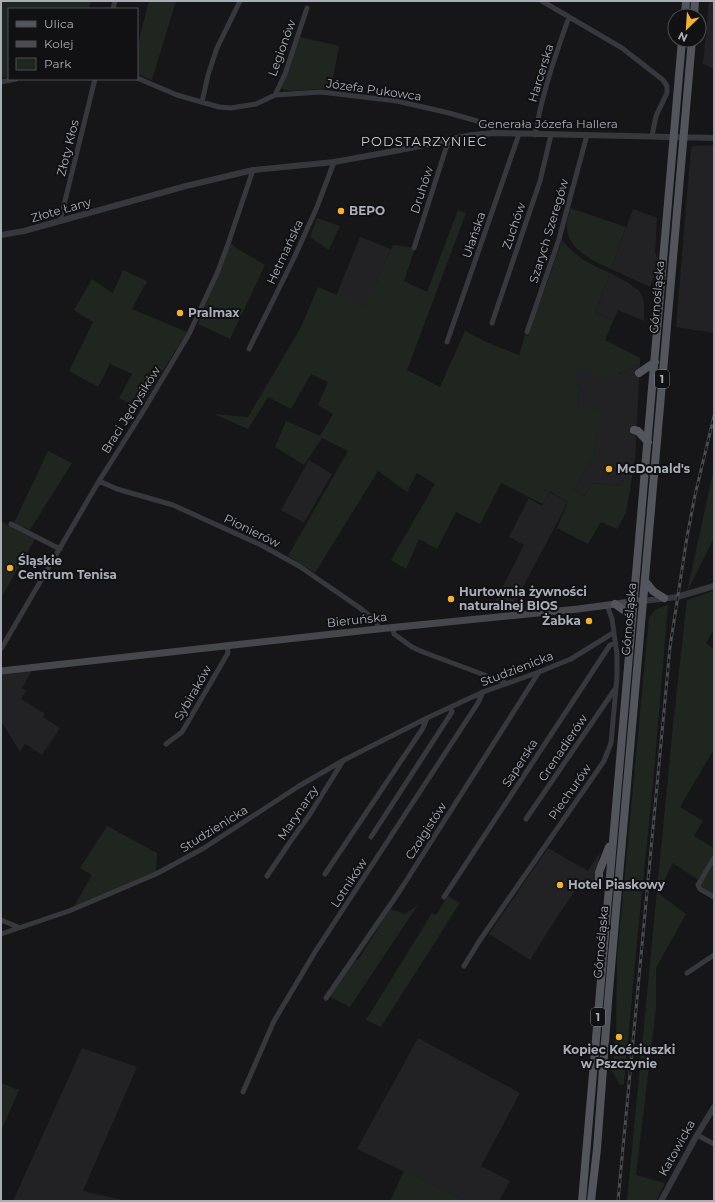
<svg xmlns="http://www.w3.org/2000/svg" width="715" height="1202" font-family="Montserrat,sans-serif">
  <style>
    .built { fill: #222225 }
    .green { fill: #1e261f }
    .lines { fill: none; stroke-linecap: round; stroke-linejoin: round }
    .minor { stroke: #37383d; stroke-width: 5 }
    .tertiary { stroke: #37383d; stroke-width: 6 }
    .secondary { stroke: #45474d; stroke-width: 7 }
    .primary { stroke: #53555c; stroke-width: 8 }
    .rail-casing { stroke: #4a4c52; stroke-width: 3 }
    .rail { stroke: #111113; stroke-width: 1.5; stroke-dasharray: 4.5; stroke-linecap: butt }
    .poi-dot { fill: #f2b134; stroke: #111113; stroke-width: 1.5 }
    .labels { text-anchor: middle; stroke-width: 4; stroke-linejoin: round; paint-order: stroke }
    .shield { fill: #111113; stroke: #7b7e86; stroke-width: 1 }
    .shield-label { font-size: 11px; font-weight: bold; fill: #a8adb8 }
    .street-label { font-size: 12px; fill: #a8adb8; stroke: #111113 }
    .poi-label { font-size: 12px; font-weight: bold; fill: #a8adb8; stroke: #111113; text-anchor: start }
    .neighbourhood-label { font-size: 13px; letter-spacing: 1px; fill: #c9ccd4; stroke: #111113 }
  </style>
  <rect width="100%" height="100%" fill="#161618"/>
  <path class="built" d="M709 1H714V69L703 64Z
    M714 145V333L676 327 691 147 693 146Z
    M633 209 657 218 655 253 658 259 656 271 650 287 611 269Z
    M360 237 391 249 365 308 336 296Z
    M610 273 627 282 638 290 643 297 644 302V321L618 310 613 321 595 313Z
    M640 363 635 460 620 486 591 483 585 496 574 490 589 462 594 459 596 432 602 412 577 410 580 386 574 384 576 369H593L619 374Z
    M309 460 332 474 304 523 281 510Z
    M550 492 568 502 514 604 493 606 524 545 509 537 529 498 542 506Z
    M32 670 22 688 26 691 21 699 45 714 43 717 60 728 42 755 25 744 20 752 3 724 1 723V673Z
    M548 848 588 871 600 852 595 890 581 882 557 917 530 960 489 934Z
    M418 1038 520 1093 481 1166 510 1181 499 1201H465L357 1149Z
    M82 1048 137 1067 83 1191 127 1201H13Z"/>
  <path class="green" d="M1 1H91L89 9H9V77L1 78Z
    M149 1H176L152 80 137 74V48Z
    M300 37 339 46 331 88 291 91 281 89Z
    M570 208 626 227 611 269C594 261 567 250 567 227 567 221 569 214 570 208Z
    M458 210 466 213 407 370 440 387 465 331 486 342 519 355 525 335 528 336 562 240C578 259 588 263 610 273L595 313 613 321 605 340 640 358V363C627 370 608 382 593 374V369H577L574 384 580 386 577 410 602 411 601 429 596 432 594 459 589 462 574 490 585 496 591 483 620 486 635 460 626 513 617 529 601 522 588 544 557 528 568 502 550 491 543 504 501 483 480 524 456 512 437 549 419 539 406 569 391 560 435 484 417 473 407 492 378 471 315 573 288 556 348 451 322 438 304 465 275 447 286 421 320 436 333 414 318 405 328 382 311 374 291 409 268 397 248 429 214 414 248 417 300 329 318 287 365 307 393 245 415 248 404 281 427 292Z
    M317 218 340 226 329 250 310 237Z
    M231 243 236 248 265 265 230 339 198 324Z
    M123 270 147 281 132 309 187 332 139 409 119 398 132 374 110 364 98 387 69 371 93 322 74 310 92 279 113 293Z
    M48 451 72 463 30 530 14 523Z
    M714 468V538L687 592Z
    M1 521 35 539 1 598Z
    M714 591V629L706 643 714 649V749L680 807 703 821 694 836 714 848V854L698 880 673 863 658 893 686 914 656 968V1008L636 1175 665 1183 656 1201H627L673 725 687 600Z
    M668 605 653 784 638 931 624 1084 620 1085 612 1071 616 1034 617 958 649 617 656 609Z
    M107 826 157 853 156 872 73 908 92 875 80 868Z
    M714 864V895L701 888V883Z
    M448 896 460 903 381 1027 366 1020 432 913 436 915Z
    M418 905 350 1007 330 997 323 1003 353 958 358 960 390 909 405 914Z
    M1 1083 19 1090 1 1131Z
    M404 1171 465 1201H390Z"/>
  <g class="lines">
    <path class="minor" d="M542 1 622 48 663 80 667 86V93L656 116 652 136
      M113 9 115 1
      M137 78 177 95 219 107 231 108 256 104 275 95 321 92 397 101 449 113 477 121 492 128 495 133
      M1 82 16 79
      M275 95 285 74 307 8
      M202 102 208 75 217 48 240 1
      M535 135C542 94 555 56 569 17
      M60 221 95 79
      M414 248 449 139
      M492 323 540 181 551 135
      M527 332 559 239 587 135
      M447 342 519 134
      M249 349 294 258 317 207 334 162
      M99 481 117 489 173 505 261 545 299 566 360 608 377 622 378 629
      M11 524 60 549
      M393 628 394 634 412 647 423 652 506 683
      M1 649 99 481 142 413 189 334 218 271 228 244 253 170
      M166 744 182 732 228 653 227 646
      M526 819 615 689
      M371 837 452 712 451 707
      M714 858 698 885 700 889 714 897
      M325 874 423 728 427 718
      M267 876 290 842 310 814 343 761
      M444 897 610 645 615 643
      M1 920 18 927
      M1 934 69 911 156 874 204 848 299 786 344 760 427 718 483 692 539 672 571 659 613 633
      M464 966 480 940 604 761 611 743 617 677V654L612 619 607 605
      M687 973 714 955
      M326 998 399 892 539 672
      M243 1092 274 1021 315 952 478 703 483 692
      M697 1135 714 1144"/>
    <path class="tertiary" d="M1 235 24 231 186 186 253 170 334 162 400 150 472 135 495 133 714 138
      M643 601 677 597 714 586
      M661 1201 697 1135 714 1107"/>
    <path class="secondary" d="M1 671 378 629 578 609 639 601"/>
    <path class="primary" d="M685 16 686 1
      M694 16 695 1
      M639 373 655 362
      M634 430 638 431 648 442
      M645 581 653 591 664 598
      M615 604 625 611 632 619
      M599 884V872L609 847
      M582 1201 682 40
      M591 1201 597 1149 608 1002 692 40"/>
    <defs>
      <path id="rail" d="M618 1201 670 647 687 537 695 495 714 416"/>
    </defs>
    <use href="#rail" class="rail-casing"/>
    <use href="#rail" class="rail"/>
  </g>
  <g class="poi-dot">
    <circle cx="341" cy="211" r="4"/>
    <circle cx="180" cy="313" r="4"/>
    <circle cx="609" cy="469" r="4"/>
    <circle cx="10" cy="568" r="4"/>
    <circle cx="451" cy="599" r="4"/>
    <circle cx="589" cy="621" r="4"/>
    <circle cx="560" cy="885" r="4"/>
    <circle cx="619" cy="1037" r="4"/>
  </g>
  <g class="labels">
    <g class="shield">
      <rect x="655" y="370" width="14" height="18" rx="3"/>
      <rect x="591" y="1008" width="14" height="18" rx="3"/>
    </g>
    <g class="shield-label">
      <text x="662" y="383">1</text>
      <text x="598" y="1021">1</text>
    </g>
    <g class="street-label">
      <text transform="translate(282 48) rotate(-70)" y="4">Legionów</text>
      <text transform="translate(541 73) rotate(-73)" y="4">Harcerska</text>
      <text transform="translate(374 90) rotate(8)" y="4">Józefa Pukowca</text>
      <text x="548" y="128">Generała Józefa Hallera</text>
      <text transform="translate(68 148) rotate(-76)" y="4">Złoty Kłos</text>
      <text transform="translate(422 190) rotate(-72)" y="4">Druhów</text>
      <text transform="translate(61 210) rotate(-16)" y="4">Złote Łany</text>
      <text transform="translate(514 226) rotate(-71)" y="4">Zuchów</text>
      <text transform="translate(549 231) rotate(-73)" y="4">Szarych Szeregów</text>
      <text transform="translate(474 235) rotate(-71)" y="4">Ułańska</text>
      <text transform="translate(285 252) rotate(-65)" y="4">Hetmańska</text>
      <text transform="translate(657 297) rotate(-85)" y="4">Górnośląska</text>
      <text transform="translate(131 410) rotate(-58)" y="4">Braci Jędrysików</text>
      <text transform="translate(252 531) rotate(26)" y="4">Pionierów</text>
      <text transform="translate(629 619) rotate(-85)" y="4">Górnośląska</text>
      <text transform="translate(357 620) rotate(-6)" y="4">Bieruńska</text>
      <text transform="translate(517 669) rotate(-21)" y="4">Studzienicka</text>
      <text transform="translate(193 693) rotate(-60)" y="4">Sybiraków</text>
      <text transform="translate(563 748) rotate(-56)" y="4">Grenadierów</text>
      <text transform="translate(520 763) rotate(-57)" y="4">Saperska</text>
      <text transform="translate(570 792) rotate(-55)" y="4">Piechurów</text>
      <text transform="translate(298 813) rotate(-56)" y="4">Marynarzy</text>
      <text transform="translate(214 829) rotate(-32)" y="4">Studzienicka</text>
      <text transform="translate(426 831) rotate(-57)" y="4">Czołgistów</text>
      <text transform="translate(349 883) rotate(-57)" y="4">Lotników</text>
      <text transform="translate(601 942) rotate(-85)" y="4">Górnośląska</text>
      <text transform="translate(677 1148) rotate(-61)" y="4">Katowicka</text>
    </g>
    <g class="poi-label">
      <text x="349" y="215">BEPO</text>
      <text x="188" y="317">Pralmax</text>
      <text x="617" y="473">McDonald's</text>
      <text x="18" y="565">Śląskie<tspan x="18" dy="14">Centrum Tenisa</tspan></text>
      <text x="459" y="596">Hurtownia żywności<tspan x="459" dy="14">naturalnej BIOS</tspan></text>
      <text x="581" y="625" text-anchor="end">Żabka</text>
      <text x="568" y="889">Hotel Piaskowy</text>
      <text x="619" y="1054" text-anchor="middle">Kopiec Kościuszki<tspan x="619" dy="14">w Pszczynie</tspan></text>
    </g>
    <g class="neighbourhood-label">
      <text x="424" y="146">PODSTARZYNIEC</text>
    </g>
  </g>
  <rect width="715" height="1202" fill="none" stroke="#a8adb8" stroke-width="4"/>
  <rect x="8" y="8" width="130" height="72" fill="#111113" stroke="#4d4f55"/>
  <rect x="16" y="21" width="20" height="6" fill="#53555c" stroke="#4d4f55"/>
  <text x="44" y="28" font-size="12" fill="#a8adb8">Ulica</text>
  <rect x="16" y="41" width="20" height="6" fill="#4a4c52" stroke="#4d4f55"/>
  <text x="44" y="48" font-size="12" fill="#a8adb8">Kolej</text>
  <rect x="16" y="58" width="20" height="12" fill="#1e261f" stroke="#4d4f55"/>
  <text x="44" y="68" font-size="12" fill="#a8adb8">Park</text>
  <g transform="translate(687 28) rotate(205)"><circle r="19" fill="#111113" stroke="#4d4f55"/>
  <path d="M0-3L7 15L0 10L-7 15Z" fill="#f2b134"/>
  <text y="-6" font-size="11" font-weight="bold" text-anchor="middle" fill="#a8adb8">N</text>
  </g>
</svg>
